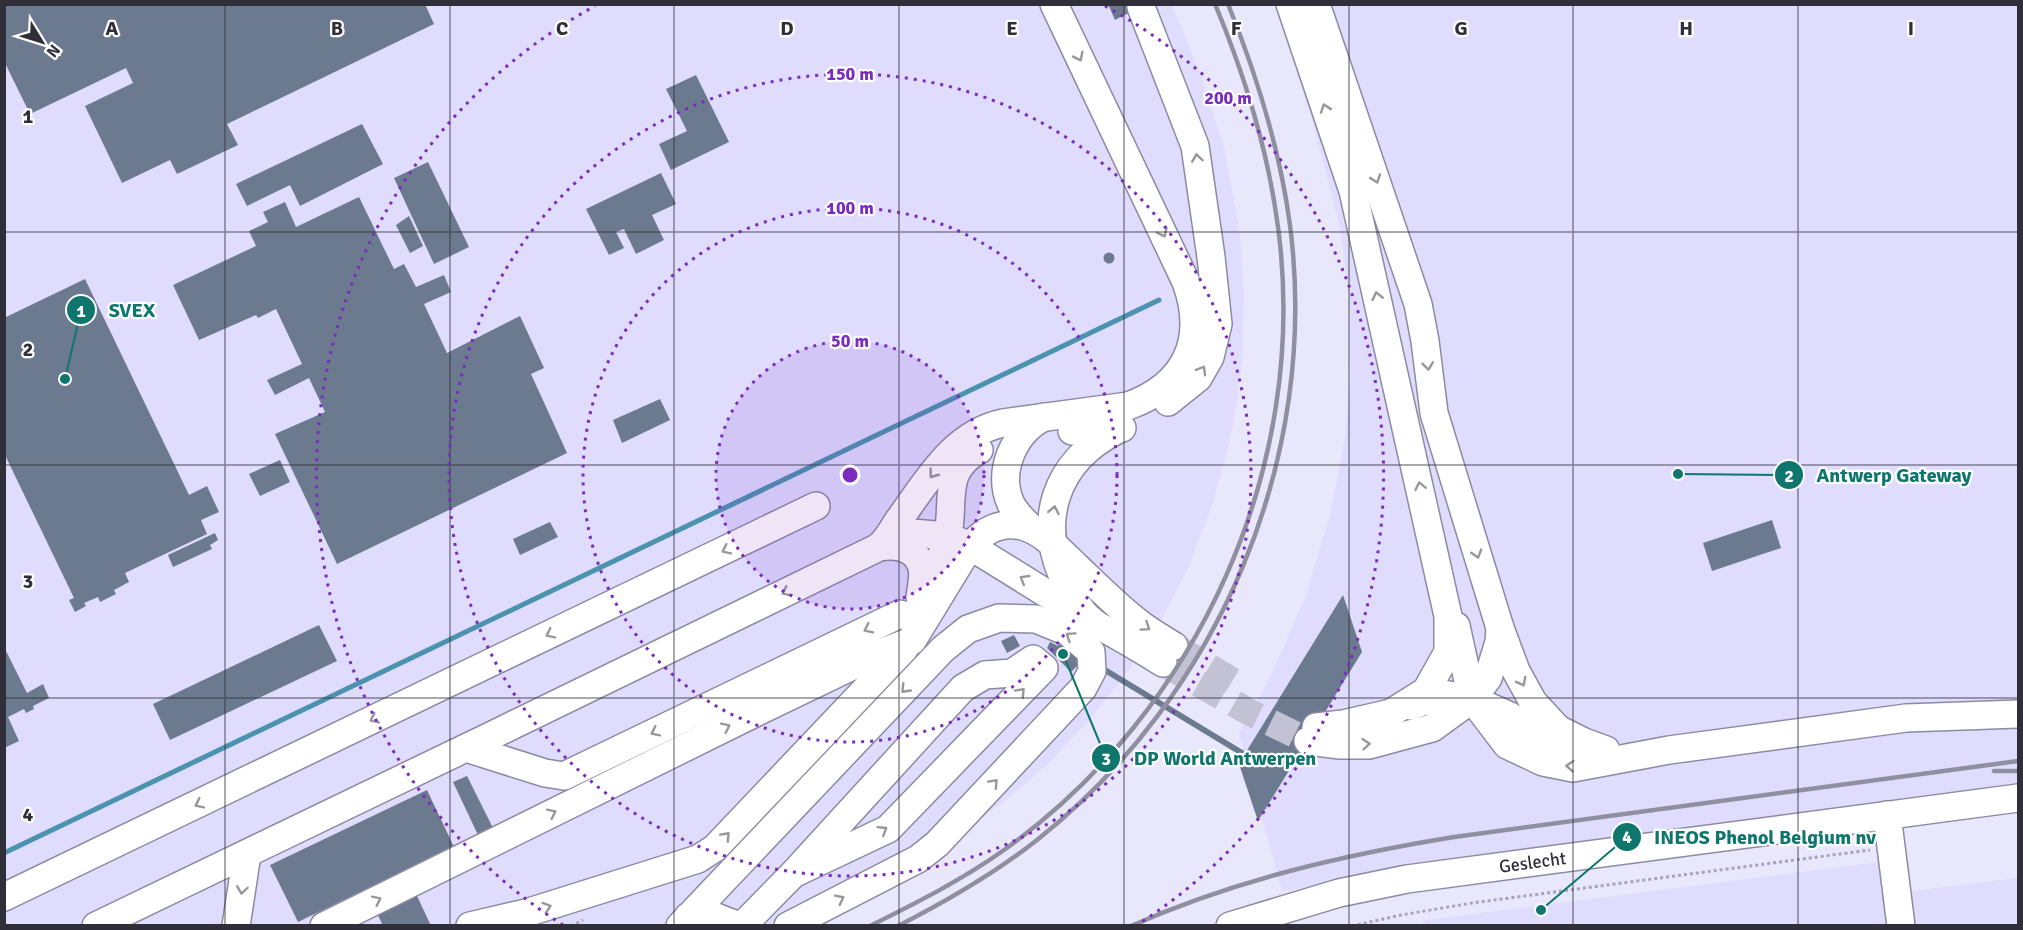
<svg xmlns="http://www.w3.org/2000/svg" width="2023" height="930" font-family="Signika,sans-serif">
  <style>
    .built { fill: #dfdcfe }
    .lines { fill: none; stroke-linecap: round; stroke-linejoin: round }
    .stream { stroke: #4b92af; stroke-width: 5 }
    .building { fill: #6b7a8e }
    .minor-tunnel { stroke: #c3c2d5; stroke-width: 27; stroke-dasharray: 27 14; stroke-linecap: butt }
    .minor-casing { stroke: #8c8aa2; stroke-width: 30 }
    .path { stroke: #a6a5b6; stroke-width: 3; stroke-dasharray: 3 3; stroke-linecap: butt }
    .minor { stroke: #fff; stroke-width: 27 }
    .rail { stroke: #908f9f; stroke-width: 4.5 }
    .oneway { stroke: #98979c }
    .grid { fill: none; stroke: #302f39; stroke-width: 1.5; stroke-opacity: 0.55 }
    .ring { fill: none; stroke: #7b2cbf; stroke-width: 3; stroke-dasharray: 3 6 }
    .labels { text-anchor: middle; stroke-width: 4.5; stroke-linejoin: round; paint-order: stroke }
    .street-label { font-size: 18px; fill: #302f39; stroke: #fff }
    .grid-label { font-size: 20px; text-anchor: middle; font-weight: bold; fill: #302f39; stroke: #fff; stroke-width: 4.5; stroke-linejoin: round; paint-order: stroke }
    .centre { fill: #7b2cbf; stroke: #fff; stroke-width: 3 }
    .ring-label { font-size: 18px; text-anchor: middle; font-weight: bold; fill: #7b2cbf; stroke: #fff; stroke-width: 4.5; stroke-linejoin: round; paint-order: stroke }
    .leader { fill: none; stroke: #0f766e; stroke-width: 2 }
    .callout-dot { fill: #0f766e; stroke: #fff; stroke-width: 2 }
    .mark-label { font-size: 18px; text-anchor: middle; font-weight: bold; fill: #fff }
    .callout-label { font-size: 20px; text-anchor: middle; font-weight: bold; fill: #0f766e; stroke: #fff; stroke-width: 4.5; stroke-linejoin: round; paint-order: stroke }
  </style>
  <rect width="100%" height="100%" fill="#e8e7fc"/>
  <path class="built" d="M5 5H1172L1200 73 1225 151 1240 234 1244 291 1243 352 1235 415 1228 448 1211 509 1187 570 1162 618 1129 670 1090 719 1049 763 1006 800 958 835 800 925 5 926Z
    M1276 5H2018V787L1949 793 1708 824 1282 891 1239 734 1267 684 1306 596 1331 511 1345 438 1351 378 1349 294 1340 227 1312 120Z
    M1879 862 1887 894 2018 878V925L1418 926 1427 920Z"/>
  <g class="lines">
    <path class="stream" d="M4 853 1159 300"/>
  </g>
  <path class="building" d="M4 4H425L434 24 227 124 238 145 177 174 170 160 122 183 85 106 133 83 126 68 30 114 4 61Z
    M1108 4H1146L1115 20Z
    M696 75 729 142 671 170 659 144 687 131 666 89Z
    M362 124 383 164 300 206 290 185 247 206 236 184Z
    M428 162 469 247 434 264 394 178Z
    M661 173 676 204 652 215 664 240 636 254 624 229 616 232 624 248 609 255 586 209Z
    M359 197 394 269 404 264 416 287 444 275 451 292 424 304 447 353 520 316 544 368 531 374 567 453 337 564 275 434 325 412 309 378 275 395 267 380 302 364 276 309 258 318 256 315 199 340 173 285 256 246 249 231 268 222 263 212 285 202 296 227Z
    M409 216 423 246 410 253 396 225Z
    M1103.5 258a5.5 5.5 0 1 1 11 0a5.5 5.5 0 1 1-11 0Z
    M85 279 189 495 207 486 219 512 201 520 207 534 125 573 129 582 114 590 116 594 100 602 98 597 84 603 86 606 75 612 69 600 74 598 4 453V318Z
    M660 399 670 420 622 443 613 420Z
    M280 460 290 482 260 496 249 474Z
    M1772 520 1781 548 1712 571 1703 543Z
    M550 522 558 537 520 555 513 539Z
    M215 533 218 540 210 545 212 549 173 567 168 555Z
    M1343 595 1362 652 1258 821 1239 764 1243 757 1083 660 1071 672 1047 648 1050 642 1058 646 1061 640 1246 752Z
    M319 625 337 661 170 740 153 704Z
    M1014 635 1020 646 1007 653 1001 641Z
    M4 647 27 693 43 684 49 698 33 706 34 709 26 713 24 709 8 717 19 741 4 748Z
    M467 776 493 828 478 835 453 782Z
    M427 790 454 847 405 870 431 926H383L366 889 298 922 270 865Z"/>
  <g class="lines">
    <path class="minor-tunnel" d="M1174 646 1237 684
      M1163 663 1249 712 1308 741"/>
    <defs>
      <g id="minor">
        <path d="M1290 4 1353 191 1448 616V652L1426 691 1391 713 1343 724 1316 727"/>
        <path d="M1316 4 1418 304 1425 341 1434 413 1500 628 1516 671 1533 702 1558 729 1584 742 1606 750"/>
        <path d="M1141 7 1195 146 1211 257 1218 324 1210 357 1198 378 1168 402"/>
        <path d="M1119 429C1054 461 1034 524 1068 587 1074 599 1081 613 1092 621 1098 627 1108 630 1116 635 1132 644 1147 653 1163 663"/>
        <path d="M1072 431 1122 428"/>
        <path d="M1032 529C1024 521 1016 514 1011 504 996 472 1014 432 1044 417"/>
        <path d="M879 547 912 533 947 536 970 546 1083 616"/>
        <path d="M879 547C897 544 917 548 922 568 924 577 921 588 920 597"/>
        <path d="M927 592C935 574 943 554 948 534 955 501 941 471 979 450"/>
        <path d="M1456 626 1472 699 1507 745 1543 762 1573 768 1669 750 1906 718 2018 714"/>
        <path d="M1411 706 1443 694 1472 699 1510 716 1538 734 1570 744"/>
        <path d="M1308 741 1340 745H1369L1432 728 1472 699 1488 678 1499 642 1500 628"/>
        <path d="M466 748 545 773 564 776 900 614 911 617 916 628"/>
        <path d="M1887 815 1901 926"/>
        <path d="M4 897 816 506"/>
        <path d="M688 917 706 913 739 926"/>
        <path d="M96 926C356 800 616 677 875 549 885 544 892 530 898 521 927 482 952 434 1003 423L1128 406C1186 385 1207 340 1186 282L1054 4"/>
        <path d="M236 926 247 854"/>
        <path d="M324 926 755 713 875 655 912 641 970 546C983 531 1001 521 1022 526 1043 531 1062 553 1077 567 1096 585 1115 604 1135 620 1147 630 1161 638 1174 646"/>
        <path d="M470 926 526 913 698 859 715 848 904 649"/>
        <path d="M680 926 943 649 968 629 999 618 1036 619 1068 632 1091 652 1092 671 1083 688 937 844 918 859 788 926"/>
        <path d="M742 926 793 874 963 688 985 675 1012 673 1033 659 1044 668 888 829 793 874"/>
        <path id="s1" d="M1230 926 1339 893 1407 879 2018 798"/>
      </g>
    </defs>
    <use href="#minor" class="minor-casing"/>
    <path class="path" d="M571 926 583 920
      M1352 926 1401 915 1472 903 1870 850"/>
    <use href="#minor" class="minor"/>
    <path class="rail" d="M1994 771H2018
      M870 926C916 903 962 880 1004 850 1199 711 1310 465 1278 227 1268 150 1245 76 1215 4
      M898 926C947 901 994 874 1037 840 1220 695 1320 457 1290 225 1280 149 1257 76 1228 4
      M1131 926C1235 880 1343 855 1454 837L2018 761"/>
  </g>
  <defs><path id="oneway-chevron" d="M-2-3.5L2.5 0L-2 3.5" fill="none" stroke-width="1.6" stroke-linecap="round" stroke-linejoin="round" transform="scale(1.5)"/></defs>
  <g class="oneway">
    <use href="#oneway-chevron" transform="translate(1079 57) rotate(64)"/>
    <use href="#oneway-chevron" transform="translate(1325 108) rotate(-109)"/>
    <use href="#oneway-chevron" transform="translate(1197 158) rotate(-98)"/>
    <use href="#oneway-chevron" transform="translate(1376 179) rotate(71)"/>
    <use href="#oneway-chevron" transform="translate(1163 233) rotate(64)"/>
    <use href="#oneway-chevron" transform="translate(1377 296) rotate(-103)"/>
    <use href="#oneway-chevron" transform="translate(1428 366) rotate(83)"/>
    <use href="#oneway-chevron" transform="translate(1202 370) rotate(-60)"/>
    <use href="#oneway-chevron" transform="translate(933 474) rotate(127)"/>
    <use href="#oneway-chevron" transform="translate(1420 486) rotate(-102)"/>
    <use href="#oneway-chevron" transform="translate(1054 510) rotate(-79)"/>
    <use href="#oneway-chevron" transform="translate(726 550) rotate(154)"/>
    <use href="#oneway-chevron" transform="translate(1477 554) rotate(73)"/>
    <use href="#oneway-chevron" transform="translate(1024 579) rotate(-149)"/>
    <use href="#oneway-chevron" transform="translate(786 592) rotate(154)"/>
    <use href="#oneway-chevron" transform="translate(1146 627) rotate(34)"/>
    <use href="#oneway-chevron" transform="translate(868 629) rotate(154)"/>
    <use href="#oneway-chevron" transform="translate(550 634) rotate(154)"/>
    <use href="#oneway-chevron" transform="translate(1070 636) rotate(-145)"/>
    <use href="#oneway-chevron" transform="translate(1522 682) rotate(62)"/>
    <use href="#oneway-chevron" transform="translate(905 689) rotate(134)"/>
    <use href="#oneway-chevron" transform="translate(1021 692) rotate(-46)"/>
    <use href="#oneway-chevron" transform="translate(374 719) rotate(154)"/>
    <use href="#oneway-chevron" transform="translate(726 727) rotate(-26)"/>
    <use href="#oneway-chevron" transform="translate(655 732) rotate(154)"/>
    <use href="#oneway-chevron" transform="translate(1366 744) rotate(-5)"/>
    <use href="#oneway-chevron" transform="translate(1570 766) rotate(-176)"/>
    <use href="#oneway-chevron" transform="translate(994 783) rotate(-47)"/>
    <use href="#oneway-chevron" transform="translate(199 804) rotate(154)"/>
    <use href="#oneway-chevron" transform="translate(552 813) rotate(-26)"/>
    <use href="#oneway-chevron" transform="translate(883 830) rotate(-32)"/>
    <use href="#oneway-chevron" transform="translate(726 836) rotate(-47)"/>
    <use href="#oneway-chevron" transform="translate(242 890) rotate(98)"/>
    <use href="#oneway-chevron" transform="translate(840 899) rotate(-27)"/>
    <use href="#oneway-chevron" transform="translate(377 900) rotate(-26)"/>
    <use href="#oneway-chevron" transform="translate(547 907) rotate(-18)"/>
  </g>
  <path class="grid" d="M225 4V926M450 4V926M674 4V926M899 4V926M1124 4V926M1349 4V926M1573 4V926M1798 4V926M4 232H2018M4 465H2018M4 698H2018"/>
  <circle cx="850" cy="475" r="134" fill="#7b2cbf" fill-opacity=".12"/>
  <g class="ring">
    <circle cx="850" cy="475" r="134"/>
    <circle cx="850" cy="475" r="267"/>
    <circle cx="850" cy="475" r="401"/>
    <path d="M563 925A534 534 0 0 1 595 6M1105 6A534 534 0 0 1 1137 925"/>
  </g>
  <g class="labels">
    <g class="street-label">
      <text dy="6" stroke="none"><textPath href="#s1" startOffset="310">Geslecht</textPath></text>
    </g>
  </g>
  <g class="grid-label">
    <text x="112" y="35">A</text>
    <text x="337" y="35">B</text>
    <text x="562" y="35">C</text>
    <text x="787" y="35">D</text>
    <text x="1012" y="35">E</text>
    <text x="1236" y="35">F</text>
    <text x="1461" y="35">G</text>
    <text x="1686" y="35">H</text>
    <text x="1911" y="35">I</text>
    <text x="28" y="123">1</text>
    <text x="28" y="356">2</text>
    <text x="28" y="588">3</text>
    <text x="28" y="821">4</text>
  </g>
  <circle cx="850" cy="475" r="9" class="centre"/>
  <g class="ring-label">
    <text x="850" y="80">150 m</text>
    <text x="1228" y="104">200 m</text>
    <text x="850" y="214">100 m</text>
    <text x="850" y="347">50 m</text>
  </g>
  <path class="leader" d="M65 379L81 310M1678 474L1789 475M1063 654L1106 758M1541 910L1627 837"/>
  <g class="callout-dot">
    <circle cx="65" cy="379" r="6"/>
    <circle cx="1678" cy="474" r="6"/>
    <circle cx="1063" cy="654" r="6"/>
    <circle cx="1541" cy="910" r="6"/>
    <circle cx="81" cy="310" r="15"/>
    <circle cx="1789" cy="475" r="15"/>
    <circle cx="1106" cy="758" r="15"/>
    <circle cx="1627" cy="837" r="15"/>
  </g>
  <g class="mark-label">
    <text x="81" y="317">1</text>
    <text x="1789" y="482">2</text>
    <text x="1106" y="765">3</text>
    <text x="1627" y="843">4</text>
  </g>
  <g class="callout-label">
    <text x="132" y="317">SVEX</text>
    <text x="1894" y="482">Antwerp Gateway</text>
    <text x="1225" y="765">DP World Antwerpen</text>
    <text x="1765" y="844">INEOS Phenol Belgium nv</text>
  </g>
  <rect width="2023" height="930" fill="none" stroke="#302f39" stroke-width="12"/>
  <g transform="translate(42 42) rotate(128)" stroke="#ffffff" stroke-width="4.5" paint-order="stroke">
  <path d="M0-4.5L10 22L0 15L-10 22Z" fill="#302f39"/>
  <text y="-9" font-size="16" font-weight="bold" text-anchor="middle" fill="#302f39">N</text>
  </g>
</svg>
